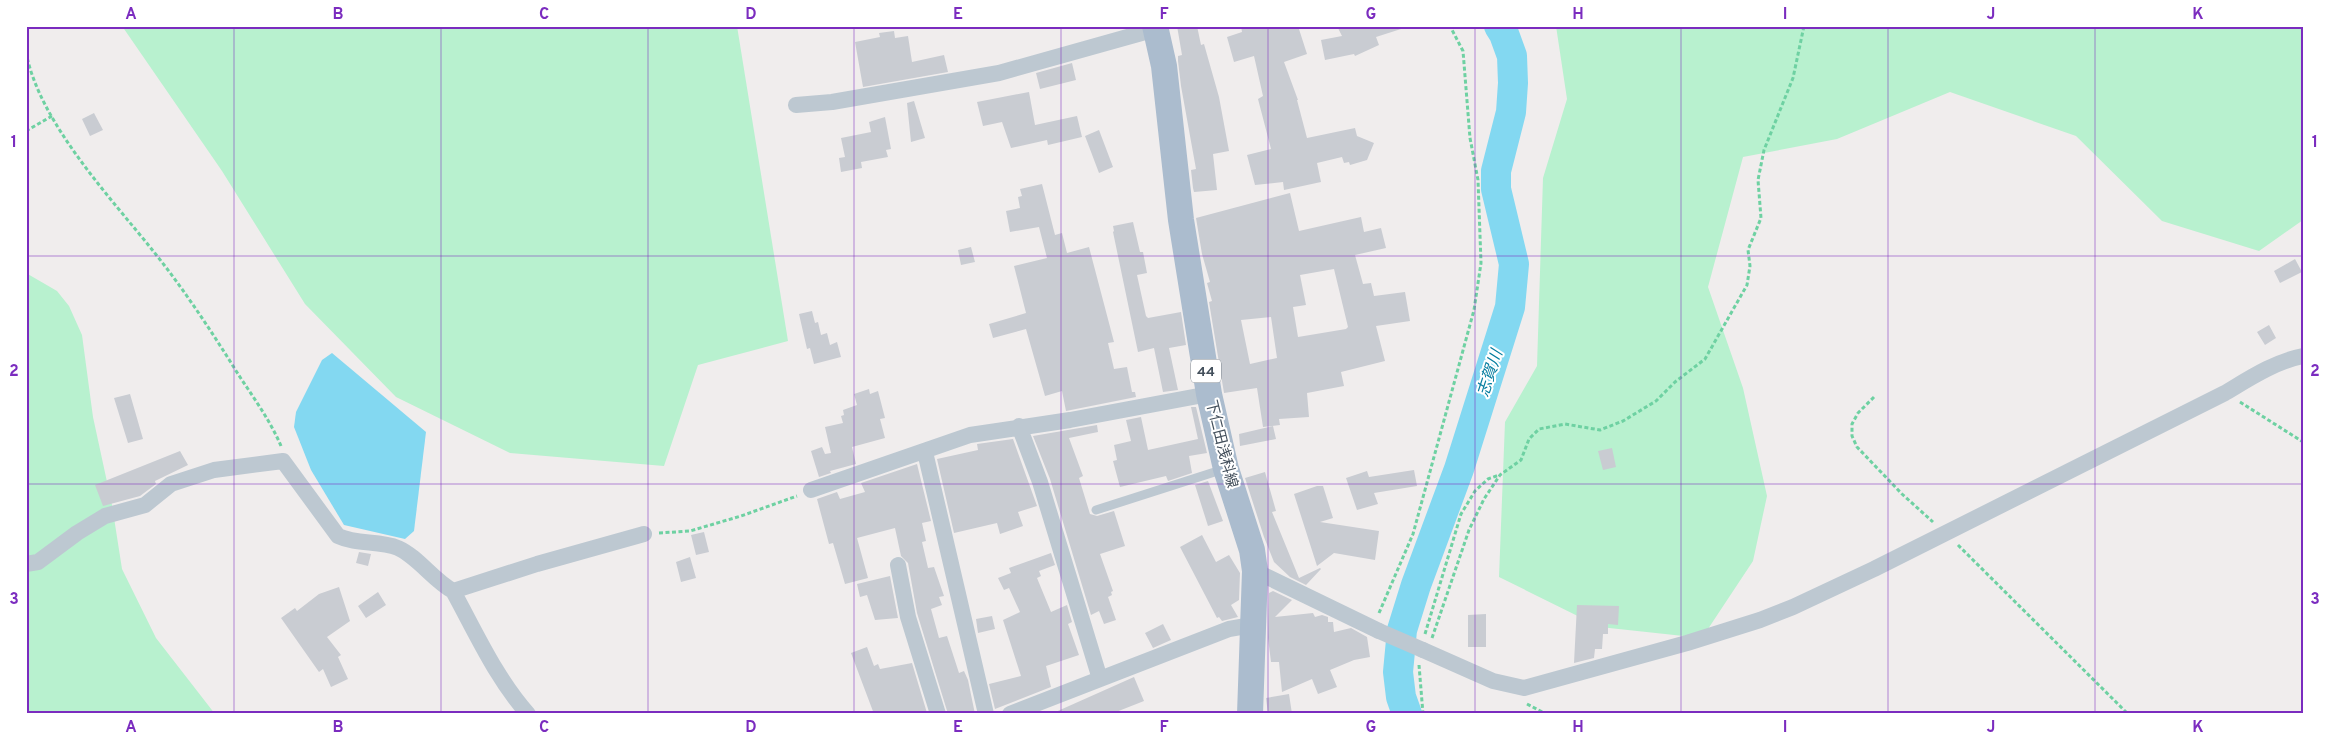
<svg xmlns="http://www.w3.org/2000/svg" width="2329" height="740" font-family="Overpass,'Noto Sans JP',sans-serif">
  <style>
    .green { fill: #b8f1cf }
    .water { fill: #83d8f1 }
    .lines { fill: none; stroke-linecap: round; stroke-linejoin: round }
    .river { stroke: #83d8f1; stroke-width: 30 }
    .building { fill: #c9ccd2; fill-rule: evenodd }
    .path { stroke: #6ed1a2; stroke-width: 3; stroke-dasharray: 4 2.5; stroke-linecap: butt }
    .service { stroke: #bdc8d1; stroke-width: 9 }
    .minor { stroke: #bdc8d1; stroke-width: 16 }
    .primary { stroke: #abbcce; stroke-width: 26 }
    .minor-bridge { stroke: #bdc8d1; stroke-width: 16 }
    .grid { fill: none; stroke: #7b2cbf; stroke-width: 1; stroke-opacity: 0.55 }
    .labels { text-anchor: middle; stroke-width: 4; stroke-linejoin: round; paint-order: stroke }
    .shield { fill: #fff; stroke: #7c848d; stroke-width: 1 }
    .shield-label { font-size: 14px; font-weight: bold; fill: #44505c }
    .street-label { font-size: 15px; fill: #44505c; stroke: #fff }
    .water-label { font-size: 16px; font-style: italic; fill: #057d9f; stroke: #fff }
    .neatline { fill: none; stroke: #7b2cbf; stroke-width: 2 }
    .grid-label { font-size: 16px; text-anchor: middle; font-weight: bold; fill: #7b2cbf }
  </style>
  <rect width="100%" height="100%" fill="#f0eded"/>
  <path class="green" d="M122 26H737L788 341 698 365 664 466 510 453 396 397 305 304 222 171Z
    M1556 26H2303V220L2259 251 2162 221 2076 136 1950 92 1837 139 1743 157 1708 287 1743 388 1767 496 1753 561 1702 638 1600 627 1499 577 1505 422 1537 366 1543 178 1567 99Z
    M26 273 57 291 69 306 82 335 93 417 112 505 122 569 156 638 215 714H26Z"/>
  <path class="water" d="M332 353 426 432 414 531 405 539 344 525 311 470 294 427 296 412 322 360Z"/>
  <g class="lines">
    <path class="river" d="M1407 714 1401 697 1398 672 1402 630 1416 585 1459 469 1510 307 1514 264 1496 189V171L1511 112 1513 83 1512 56 1504 34 1499 26"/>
  </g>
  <path class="building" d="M1177 26H1197L1201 45 1204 44 1219 97 1229 151 1213 154 1217 190 1194 192 1193 188 1191 170 1196 169 1181 86 1178 61V56L1182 55Z
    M1241 26H1298L1307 54 1284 62 1298 100H1297L1307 138 1355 128 1357 136 1374 143 1367 160 1350 165 1349 162 1344 163 1342 157 1317 163 1321 182 1284 190 1283 182 1255 185 1247 155 1271 149 1258 99 1263 96 1254 56 1234 62 1227 37 1242 32Z
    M1337 26H1401V29L1376 37 1379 45 1355 56 1354 54 1325 60 1321 40 1342 36Z
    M894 31 895 38 908 36 912 62 944 55 948 72 863 87 855 42 880 37 879 33Z
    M1072 63 1076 80 1040 89 1036 73Z
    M1029 92 1035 125 1077 116 1082 137 1048 145 1047 140 1011 148 1002 122 983 126 977 102Z
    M914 101 925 138 911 142 907 103Z
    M94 113 103 130 90 136 82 119Z
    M885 117 891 149 886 150 888 157 861 162 862 168 841 172 839 158 845 157 841 138 871 132 869 122Z
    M1099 130 1113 167 1099 173 1085 136Z
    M1042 184 1055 235 1062 233 1067 253 1089 247 1114 342 1108 343 1114 369 1127 367 1132 392H1135L1136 397 1066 411 1062 391 1045 396 1026 329 993 338 989 324 1026 313 1014 266 1047 258 1039 227 1010 232 1006 211 1020 208 1018 197 1022 196 1020 189Z
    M1290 193 1299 231 1361 217 1364 232 1381 228 1386 248 1355 255 1363 284 1371 283 1374 296 1405 292 1410 321 1376 326 1385 361 1341 372 1344 386 1307 393 1309 417 1279 419 1280 425 1263 427 1257 388 1224 393 1209 302 1212 301 1207 283 1210 282 1202 254 1196 218ZM1334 269 1348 327 1346 329 1298 337 1293 307 1306 305 1300 275ZM1271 317 1277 358 1250 364 1241 320Z
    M1133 222 1140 252H1143L1147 273 1137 275 1146 316 1148 318 1181 312 1186 345 1169 348 1178 390 1163 392 1154 348 1138 352 1113 232 1114 231 1113 226Z
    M971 247 975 262 961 265 958 250Z
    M2295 259 2302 272 2280 283 2274 271Z
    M812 311 815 323 818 322 821 335 827 333 830 345 837 342 841 357 814 364 810 348 807 349 799 314Z
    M2269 325 2276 338 2265 345 2257 332Z
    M869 389 870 394 878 391 885 418 880 419 885 438 852 447 856 464 830 471 831 473 819 477 811 451 822 447 825 454 831 453 825 427 843 423 841 416 844 415 843 410 857 405 854 394Z
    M130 394 143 439 128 443 114 398Z
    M1191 407H1196L1207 453 1189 456 1192 473 1168 481 1166 476 1120 487 1113 461 1117 460 1114 445 1131 441 1126 420 1141 417 1148 450 1198 439Z
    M1097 425 1098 432 1069 438 1083 476 1079 478 1090 514 1097 516 1114 511 1125 546 1100 554 1113 591 1111 592 1112 595 1108 597 1116 620 1104 624 1099 611 1091 615 1050 479 1033 436Z
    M1273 426 1276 439 1240 446 1239 434Z
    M1013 439 1037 506 1018 512 1023 526 1000 534 997 523 954 533 937 459 978 450 977 444Z
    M1612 448 1616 467 1603 470 1598 451Z
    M180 451 188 465 155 481 156 484 140 496 103 506 95 485Z
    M917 464 931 521 922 523 926 541 922 542 928 568 934 567 944 596 939 597 942 605 931 609 939 638 947 636 959 673 964 671 968 680 975 714H948L917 613 908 563 901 556 895 528 857 538 868 578 845 584 833 543 829 544 817 499 837 492 840 499 865 492 861 483Z
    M1414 470 1417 486 1374 493 1378 504 1357 510 1346 478 1367 471 1369 477Z
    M1265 472 1276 511 1272 512 1299 578 1320 568 1321 569 1306 585 1290 577 1274 562 1264 537 1245 478Z
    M1208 481 1223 521 1208 526 1195 485Z
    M1317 486H1323L1333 518 1320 522 1379 531 1375 560 1334 553 1317 566 1294 494Z
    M704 532 709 552 696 555 691 535Z
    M1202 535 1216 562 1229 555 1240 573 1239 600 1231 605 1238 617 1222 621 1219 617 1217 618 1180 547Z
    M359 552 371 554 368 566 356 563Z
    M1051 553 1055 565 1039 571 1041 576 1037 578 1051 612 1067 605 1072 622 1068 624 1079 655 1046 666 1051 687 995 709 989 684 1021 676 1003 620 1020 612 1009 588 1004 590 998 578 1011 573 1009 568Z
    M690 557 696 578 681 582 676 562Z
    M890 576 898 618 875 620 867 595 860 597 857 584Z
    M339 587 350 621 327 637 341 655 338 657 348 679 331 687 323 669 319 672 281 618 295 608 297 611 319 594Z
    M1273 591 1292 600 1275 617 1313 613 1315 617 1322 615 1328 617V622H1333L1334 632 1351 628 1367 637 1370 657 1354 660 1330 670 1337 687 1318 694 1312 679 1282 692 1279 662H1271L1268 638 1269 593Z
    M378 592 386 605 366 618 358 606Z
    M1577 605 1619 606 1618 625 1608 624V634H1603L1602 649H1595L1594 658 1574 663Z
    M1486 614V647H1468V615Z
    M992 616 995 629 978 633 976 619Z
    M1163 624 1171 640 1153 648 1145 633Z
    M867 647 874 666 878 664 880 669 912 663 927 713 874 714 851 653Z
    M1134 677 1144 701 1111 714H1051Z
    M1289 694 1292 714H1268L1266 698Z"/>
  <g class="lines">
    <path class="path" d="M26 52C39 122 110 197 154 252 185 291 212 332 238 374 253 397 270 420 281 446
      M26 131 52 116
      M1874 397 1858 413 1852 424V436L1857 447 1902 494 1933 522
      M2240 402 2303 442
      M659 533 690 531 741 516 797 496
      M1958 545 2128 714
      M1379 613 1413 534 1474 310 1481 263 1478 180 1470 138 1463 51 1450 26
      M1425 634 1461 514 1475 491 1488 479 1499 475
      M1432 638 1469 530 1484 499 1500 475 1521 460 1529 439 1539 429 1565 424 1600 430 1623 421 1656 401 1675 382 1705 359 1747 285 1750 266 1748 250 1761 218 1758 180 1764 150 1793 78 1804 26
      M1419 665 1423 714
      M1527 704 1546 714"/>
    <path class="service" d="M1096 510 1224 469"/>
    <path class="minor" d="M796 105 832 102 999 73 1156 29
      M1019 426 1040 482 1100 679
      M925 452 986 714
      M811 490 970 435 1070 420 1209 394
      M26 564 38 562 77 533 105 516 145 505 171 484 214 470 283 461 338 536C357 545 379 540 398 548 418 557 433 580 453 591 476 633 496 678 528 714
      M898 565 908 617 938 714
      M1255 571 1379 631
      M453 591 537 564 644 534
      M1423 650 1493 681 1524 688 1687 643 1760 620 1793 607 1874 569 2225 393C2250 378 2274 362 2303 356
      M1010 714 1229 629 1252 625"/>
    <path class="primary" d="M1155 26 1164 66 1181 220 1209 394 1226 469 1252 550 1255 571 1250 714"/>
    <path class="minor-bridge" d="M1379 631 1423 650"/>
  </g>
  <path class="grid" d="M234 26V714M441 26V714M648 26V714M854 26V714M1061 26V714M1268 26V714M1475 26V714M1681 26V714M1888 26V714M2095 26V714M26 256H2303M26 484H2303"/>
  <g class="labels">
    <rect class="shield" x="1191" y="359.5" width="30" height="23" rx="4"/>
    <g class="shield-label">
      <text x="1206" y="376">44</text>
    </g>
    <g class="street-label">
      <text transform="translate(1222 444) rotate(76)" y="5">下仁田浅科線</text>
    </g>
    <g class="water-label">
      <text transform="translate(1489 373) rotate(-72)" y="6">志賀川</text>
    </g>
  </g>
  <rect width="2329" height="740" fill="none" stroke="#ffffff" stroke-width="55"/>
  <rect x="28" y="28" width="2274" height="684" class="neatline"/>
  <g class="grid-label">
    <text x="131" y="19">A</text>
    <text x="338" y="19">B</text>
    <text x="544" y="19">C</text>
    <text x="751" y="19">D</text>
    <text x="958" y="19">E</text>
    <text x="1164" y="19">F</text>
    <text x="1371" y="19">G</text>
    <text x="1578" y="19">H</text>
    <text x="1785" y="19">I</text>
    <text x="1991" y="19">J</text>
    <text x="2198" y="19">K</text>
    <text x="14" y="147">1</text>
    <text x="2315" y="147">1</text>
    <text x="14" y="376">2</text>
    <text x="2315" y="376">2</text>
    <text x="14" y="604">3</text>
    <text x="2315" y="604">3</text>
    <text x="131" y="732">A</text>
    <text x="338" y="732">B</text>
    <text x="544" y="732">C</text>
    <text x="751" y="732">D</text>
    <text x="958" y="732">E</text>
    <text x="1164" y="732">F</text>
    <text x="1371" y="732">G</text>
    <text x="1578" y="732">H</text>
    <text x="1785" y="732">I</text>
    <text x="1991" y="732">J</text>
    <text x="2198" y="732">K</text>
  </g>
</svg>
